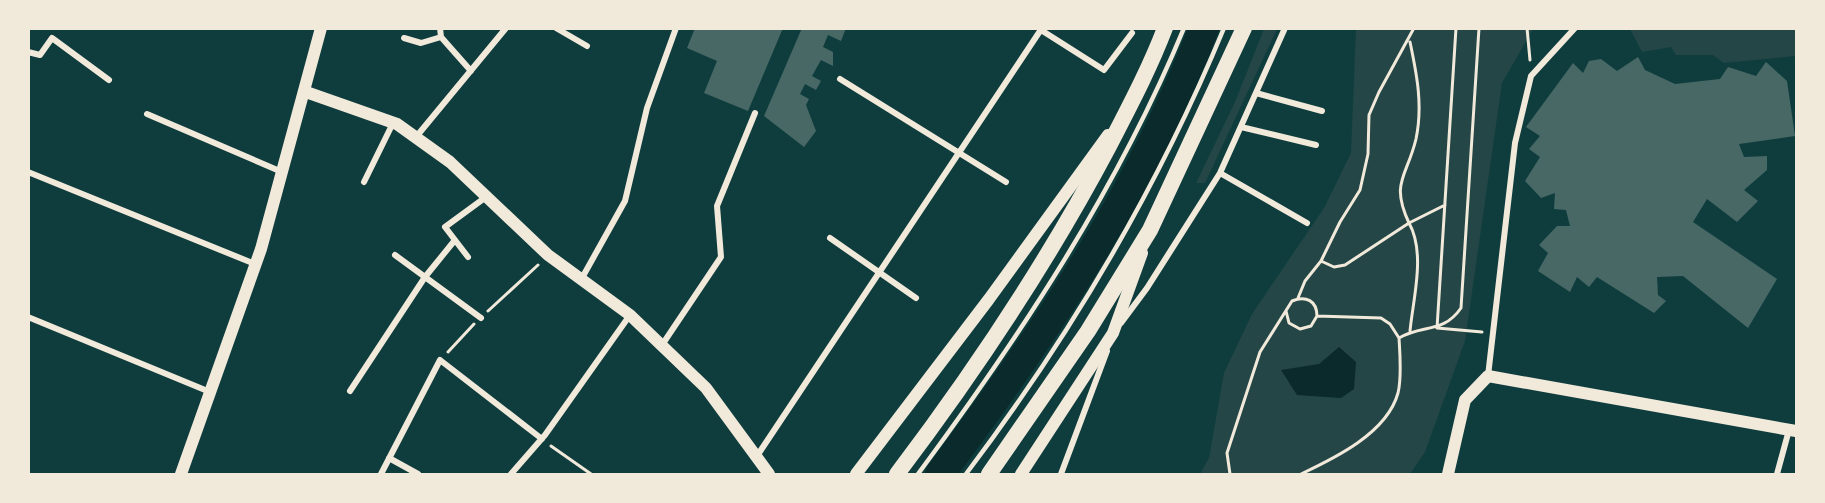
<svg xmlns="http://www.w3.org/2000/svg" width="1825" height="503" font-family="Lato,sans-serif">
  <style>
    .green { fill: #244646 }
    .water { fill: #0a2a2b }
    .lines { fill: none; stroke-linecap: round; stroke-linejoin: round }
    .river { stroke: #0a2a2b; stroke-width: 30 }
    .building { fill: #486865 }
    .path { stroke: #f1e9da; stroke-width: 3 }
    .service { stroke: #f1e9da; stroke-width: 4.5 }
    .minor { stroke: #f1e9da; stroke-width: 6 }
    .secondary { stroke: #f1e9da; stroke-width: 12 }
    .trunk { stroke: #f1e9da; stroke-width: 16 }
  </style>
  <rect width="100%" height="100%" fill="#0f3d3e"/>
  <path class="green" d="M1264 29H1277L1205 183H1196L1235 102Z
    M1356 29H1533L1502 83 1465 341 1425 452 1410 474H1200L1209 458 1224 373 1252 314 1324 208 1351 153Z
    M1630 29H1796V56L1724 63 1713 55H1676L1671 47 1642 52Z"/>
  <path class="water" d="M1339 347 1356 362 1354 389 1341 398 1297 395 1281 370 1319 364Z"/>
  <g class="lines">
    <path class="river" d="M940 474C1046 332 1139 195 1204 28"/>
  </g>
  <path class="building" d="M695 28H783L748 111 704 93 717 61 687 48Z
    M802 28H846L841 41 828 35 823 47 833 52V66L821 60 812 76 821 81 816 90 805 84 800 94 809 99 806 105 816 131 804 147 764 116Z
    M1638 57 1645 70 1675 84 1720 79 1728 67 1756 76 1766 62 1787 81 1795 136 1739 144 1744 157 1767 156V170L1744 190 1758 201 1737 222 1707 199 1693 222 1777 279 1748 328 1683 276 1657 277 1658 295 1666 301 1654 313 1597 277 1589 287 1577 277 1570 292 1538 271 1548 253 1539 245 1557 226H1570L1566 210 1554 209 1555 193 1541 198 1525 181 1540 157 1529 149 1540 136 1526 127 1573 63 1583 73 1589 61 1601 59 1617 71Z"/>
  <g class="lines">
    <path class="path" d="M1456 28 1437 328 1482 332
      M1527 28 1530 60
      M1321 261 1334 267 1345 265 1409 223C1390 182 1407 177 1416 139 1423 106 1417 75 1410 42
      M1298 298 1305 281 1321 261 1340 222 1360 190 1368 154 1369 115 1379 92 1414 28
      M488 311 538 265
      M1317 316 1381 318 1390 324 1399 338
      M1410 331C1413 299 1426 253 1409 223L1445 205
      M448 352 474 324
      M551 446 591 474
      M1230 474 1227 453 1260 352 1292 301C1306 295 1317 301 1317 316L1311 326 1300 329 1289 323 1286 311
      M1301 474C1335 458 1387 433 1398 393 1402 377 1400 355 1399 338 1423 324 1443 334 1461 308L1479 28"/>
    <path class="service" d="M918 474C1021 335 1117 190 1184 28
      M966 474C1071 335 1157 190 1224 28"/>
    <path class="minor" d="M440 28 441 37 471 71
      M556 28 587 46
      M1041 30 1104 70 1132 33
      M404 38 421 43 441 37
      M28 52 40 55 52 38 109 80
      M840 79 1006 182
      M1256 93 1322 111
      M147 114 282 172
      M1241 127 1316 145
      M416 137 506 28
      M28 172 255 264
      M1220 173 1307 223
      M364 182 393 123
      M830 238 916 298
      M395 255 481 318
      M468 257 445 227 486 197
      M582 278 625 201 647 108 676 28
      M28 317 210 392
      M1121 323 1147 288 1220 173 1285 28
      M662 345 721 257 717 206 755 113
      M1488 376 1515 143 1531 76 1575 28
      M350 391 425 277 455 240
      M757 456 1042 28
      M389 458 418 474
      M381 474 440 360 542 439
      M511 474 545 435 630 315
      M1061 474 1107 351
      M1777 474 1789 430"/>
    <path class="secondary" d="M306 92 397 124 450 162 548 255 630 315 706 388 769 474
      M181 474 261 249 321 28
      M856 474 989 299 1108 135
      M1021 474 1113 333 1142 253
      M1448 474 1465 400 1488 376 1796 431"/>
    <path class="trunk" d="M897 474C975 371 1047 263 1108 148 1128 109 1149 70 1165 28
      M989 474 1088 331 1150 230 1244 28"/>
  </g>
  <rect width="1825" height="503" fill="none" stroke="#f1e9da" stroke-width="60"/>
</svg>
